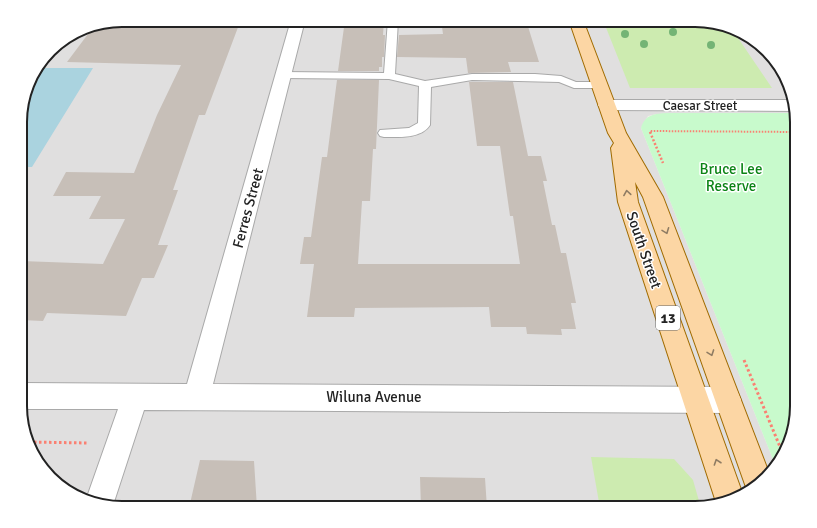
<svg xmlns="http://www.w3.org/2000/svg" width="817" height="528" font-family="Signika,sans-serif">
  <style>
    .residential { fill: #e0dfdf }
    .grass { fill: #cdebb0 }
    .park { fill: #c8facc }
    .water { fill: #aad3df }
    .building { fill: #c7bfb8 }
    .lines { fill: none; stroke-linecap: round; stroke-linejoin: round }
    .lane-casing { stroke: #a9a9a9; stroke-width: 2 }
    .street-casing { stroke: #a9a9a9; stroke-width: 2 }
    .primary-casing { stroke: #a06b00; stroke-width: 2 }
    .path-far2 { stroke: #fa8072; stroke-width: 2; stroke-dasharray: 1.5 1.5; stroke-linecap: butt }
    .path-far1 { stroke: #fa8072; stroke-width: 2.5; stroke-dasharray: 2 2; stroke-linecap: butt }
    .path { stroke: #fa8072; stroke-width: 3; stroke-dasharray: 2.5 2.5; stroke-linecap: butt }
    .lane { fill: #fff; fill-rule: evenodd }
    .street { fill: #fff; fill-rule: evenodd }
    .primary { fill: #fcd6a4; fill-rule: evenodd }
    .tree { fill: #74b475 }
    .oneway { stroke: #8f7c63 }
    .labels { text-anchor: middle; stroke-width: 3; stroke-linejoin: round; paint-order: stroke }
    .far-street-label { font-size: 13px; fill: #222; stroke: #fff }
    .shield { fill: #fff; stroke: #646464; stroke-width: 1 }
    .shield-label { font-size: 14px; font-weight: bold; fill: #222 }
    .park-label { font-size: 15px; fill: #0c8416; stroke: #fff }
    .street-label { font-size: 15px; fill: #222; stroke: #fff }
    .rim { fill: none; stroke: #222; stroke-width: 2 }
  </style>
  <rect width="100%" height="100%" fill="#f2efe9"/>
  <path class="residential" d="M122 20H695L752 37 783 71 796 113 657 114 648 116 641 128 776 467 746 494 702 508H122L65 491 34 457 21 419V109L31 77 55 45 83 28Z"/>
  <path class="grass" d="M603 20H695L734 32 772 88H630Z
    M591 457 674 459 693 480 701 508H600Z"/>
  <path class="park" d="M667 113H796L797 413 780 463 776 467 641 128C645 114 655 114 667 113Z"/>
  <path class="water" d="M37 68H93L32 167H21C21 134 16 96 37 68Z"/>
  <path class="building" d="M122 20 240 22 205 115H199L173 190H178L158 245H168L154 278H142L126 316 47 313 43 321 21 320V261L103 264 125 219H89L101 196H53L66 172 134 173 157 115 181 65 67 62 94 26Z
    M345 20H384L383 35H385L384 57H382V67H379V71H338Z
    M441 20H526L539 62H508L511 72 468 73 466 58 397 57 399 35 443 34Z
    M337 80H379L376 149H373L370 201H362L358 264H520L513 216H510L500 146H477L469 82H513L528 156H541L547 181H543L552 225H555L561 253H566L576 303H571L576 329H561L562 335 527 334 526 327H491L489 307 355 308 354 317H307L314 264H300L304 237H311L322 157H327Z
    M200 460 254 461 257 508H189Z
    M420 477 485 478 487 508H421Z"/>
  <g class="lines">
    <defs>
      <path id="lane" d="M388 20H398L395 74 425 81 472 74H535L561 76 576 82H600L606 85 600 88H574L559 82 472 80 431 87 430 125C421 139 398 137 384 137L380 136 378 133 380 130 409 128 418 123 419 86 389 79 283 78 278 75 283 72 384 73Z"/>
      <path id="street" d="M291 20H305L213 384 728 387 737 391 741 400 737 409 728 413 144 410 113 505 87 497 118 409H21V383L187 384Z
        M607 100H792L796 111 607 110 601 109 598 105 601 101Z"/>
      <path id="primary" d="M569 20H583L626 133 663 197 769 473 748 493 643 197 635 182 638 202 743 495 717 503 715 499 618 202 611 148 614 143 608 133Z"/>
    </defs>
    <use href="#lane" class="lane-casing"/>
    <use href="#street" class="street-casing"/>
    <use href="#primary" class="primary-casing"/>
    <path class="path-far2" d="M651 133 650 131 797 132"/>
    <path class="path-far1" d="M650 132 663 163
      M790 132H797"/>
    <path class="path" d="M744 360 783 454
      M29 442 87 443"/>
    <use href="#lane" class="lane"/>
    <use href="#street" class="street"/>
    <use href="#primary" class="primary"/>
  </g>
  <g class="tree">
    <circle cx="673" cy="32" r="4"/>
    <circle cx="625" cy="34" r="4"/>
    <circle cx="644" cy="44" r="4"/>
    <circle cx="711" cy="45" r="4"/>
  </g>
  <defs><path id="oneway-chevron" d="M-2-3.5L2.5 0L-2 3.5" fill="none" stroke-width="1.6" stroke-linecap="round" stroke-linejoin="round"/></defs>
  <g class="oneway">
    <use href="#oneway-chevron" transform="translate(627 193) rotate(-99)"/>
    <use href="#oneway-chevron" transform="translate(666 231) rotate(69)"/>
    <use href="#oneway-chevron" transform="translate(711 353) rotate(70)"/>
    <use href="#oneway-chevron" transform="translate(717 462) rotate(-109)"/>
  </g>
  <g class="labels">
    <g class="far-street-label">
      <text x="700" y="110">Caesar Street</text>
    </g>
    <rect class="shield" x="656" y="306" width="24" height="24" rx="3"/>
    <g class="shield-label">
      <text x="668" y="323">13</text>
    </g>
    <g class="park-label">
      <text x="731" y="174">Bruce Lee<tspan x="731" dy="17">Reserve</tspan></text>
    </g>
    <g class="street-label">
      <text transform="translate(248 208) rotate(-75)" y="5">Ferres Street</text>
      <text transform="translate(644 250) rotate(71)" y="5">South Street</text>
      <text x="374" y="402">Wiluna Avenue</text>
    </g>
  </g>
  <path d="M0 0H817V528H0ZM122 27H695A95 95 0 0 1 790 122V406A95 95 0 0 1 695 501H122A95 95 0 0 1 27 406V122A95 95 0 0 1 122 27Z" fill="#fff" fill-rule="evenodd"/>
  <path class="rim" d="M122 27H695A95 95 0 0 1 790 122V406A95 95 0 0 1 695 501H122A95 95 0 0 1 27 406V122A95 95 0 0 1 122 27Z"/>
</svg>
